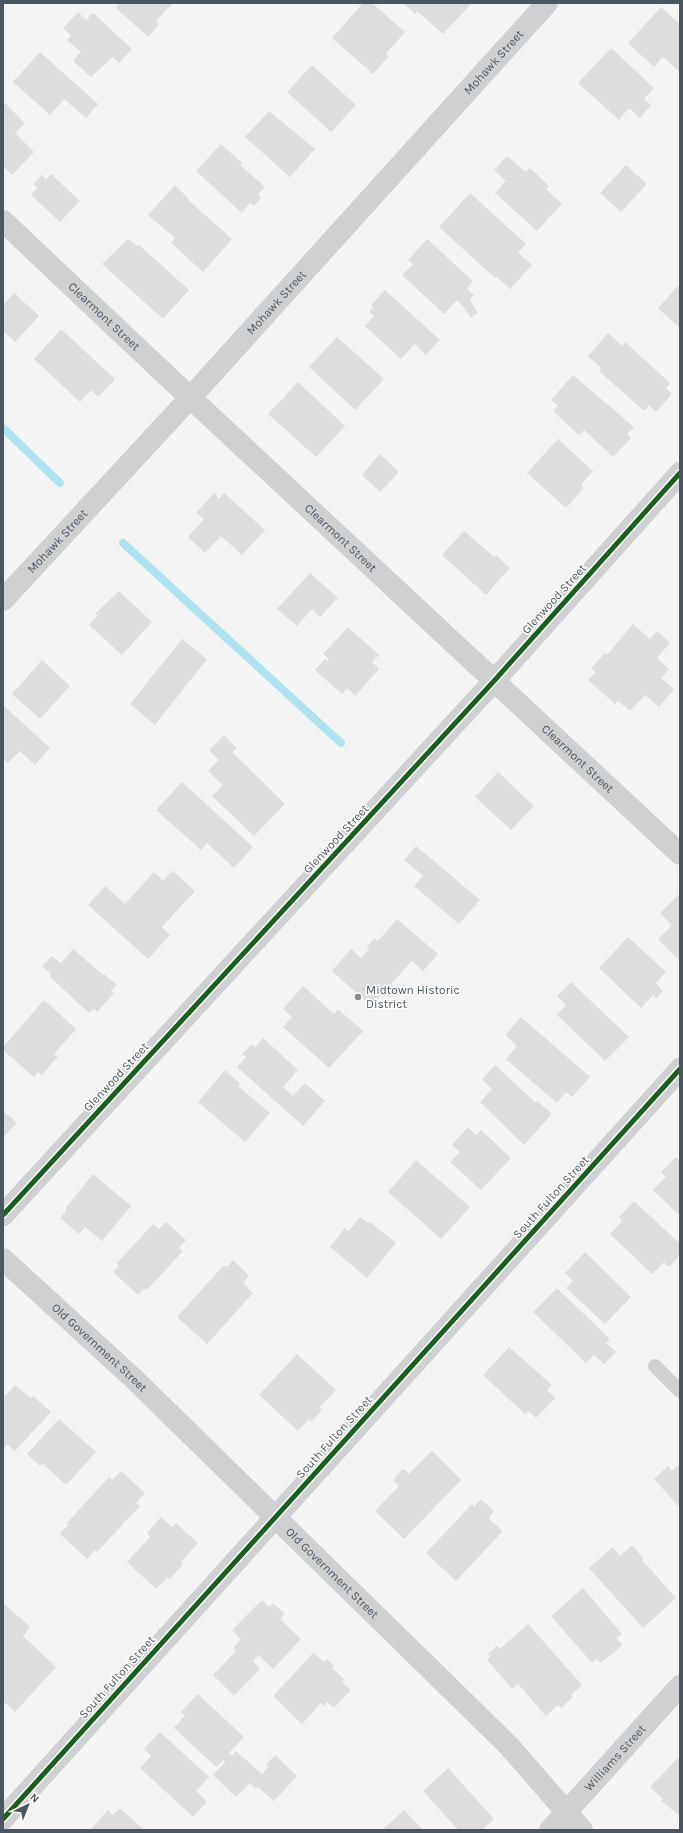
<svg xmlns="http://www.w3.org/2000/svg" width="683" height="1833" font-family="Karla,sans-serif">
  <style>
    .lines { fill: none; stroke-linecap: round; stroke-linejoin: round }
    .stream { stroke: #aee2f0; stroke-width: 8 }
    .building { fill: #ddddde }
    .service { stroke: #ced0d2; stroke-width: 14 }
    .minor { stroke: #ced0d2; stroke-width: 22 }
    .cycleway-casing { stroke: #fff; stroke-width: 8 }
    .cycleway { stroke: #1b5e20; stroke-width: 5 }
    .poi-dot { fill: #868d94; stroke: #fff; stroke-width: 1.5 }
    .labels { text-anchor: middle; stroke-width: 3; stroke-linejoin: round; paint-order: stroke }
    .street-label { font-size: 12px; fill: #4a5661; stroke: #fff }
    .poi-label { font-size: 12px; fill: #4a5661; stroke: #fff; text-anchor: start }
  </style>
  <rect width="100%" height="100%" fill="#f4f4f4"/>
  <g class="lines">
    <path class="stream" d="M3 428 60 483
      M123 543 341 743"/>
  </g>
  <path class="building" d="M120 3H173L156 21 159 24 148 37 116 8Z
    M363 3H372L405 32 386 54 389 56 373 74 332 38Z
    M403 3H472L443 34 417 11 415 14Z
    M661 7 680 24V72L663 57 654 67 628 43Z
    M78 12 86 20 93 13 132 49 119 63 113 57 91 77 73 61 81 52 67 40 71 35 63 28Z
    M611 48 654 88 644 99 651 105 640 118 629 108 619 120 578 83Z
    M40 52 98 104 86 118 64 99 50 115 13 82Z
    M312 65 356 105 331 132 287 92Z
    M3 101 25 123 15 133 34 152 12 175 3 166Z
    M269 111 315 149 290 177 245 137Z
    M221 144 242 163 240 165 265 187 258 194 261 198 254 206 250 203 242 213 196 171Z
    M507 156 526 172 530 168 549 186 546 189 562 204 537 231 495 193 506 181 494 170Z
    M626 165 647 184 621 212 600 193Z
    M51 174 80 201 60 222 31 195 37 188 33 184 42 175 46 179Z
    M175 185 188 198 187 199 232 239 203 272 171 243 175 238 148 215Z
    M470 193 526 244 518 253 532 265 510 289 496 276 495 278 439 227Z
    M128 239 137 246 139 245 189 290 163 319 102 264Z
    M427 239 473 281 467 289 474 295 470 300 478 313 471 318 463 306 457 300 444 314 402 275 413 264 408 260Z
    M680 284V328L658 308Z
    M385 290 440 340 426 355 415 344 401 359 365 326 374 316 369 312 373 307 371 305Z
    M14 293 39 316 15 342 3 331 4 328 3 305Z
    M61 329 115 379 98 397 91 390 80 402 34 359Z
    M608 333 622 346 625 342 670 383 666 388 672 394 656 412 649 405 644 411 599 371 601 368 588 356Z
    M337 337 384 379 355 410 309 367Z
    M573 375 634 427 627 434 631 438 613 457 584 430 579 435 553 411 558 406 551 400Z
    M298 382 345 426 316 457 268 414Z
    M558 439 593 471 581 485 584 488 566 508 527 473Z
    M380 454 399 472 380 492 362 475Z
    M214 493 219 499 224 493 265 530 242 555 221 536 205 553 188 537 204 519 196 513Z
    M464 531 494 557 496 555 510 568 486 595 442 555Z
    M310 573 338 598 320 617 312 609 297 626 277 609Z
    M119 591 152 622 122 655 89 625 98 615 95 614Z
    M633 624 650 639 657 631 670 643 657 658 669 669 661 678 674 689 659 707 645 695 630 711 618 701 615 704 588 680 596 672 591 668 605 653 607 655Z
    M348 627 379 655 372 662 379 669 355 696 347 688 342 694 315 670 325 659 327 661 329 659 323 654Z
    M182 639 207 659 155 725 130 704Z
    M42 660 70 686 40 719 12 694Z
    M3 705 50 748 35 765 20 751 8 763 3 759Z
    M224 735 237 748 232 752 285 804 254 836 212 796 223 785 208 771 219 760 209 750Z
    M498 772 534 806 511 830 475 797Z
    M182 782 253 847 234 868 207 843 201 850 156 810Z
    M416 846 480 900 459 924 414 886 423 876 404 860Z
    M173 871 195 891 162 927 170 935 148 959 88 905 105 886 125 904 154 872 163 880Z
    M679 894H680V961L658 939 672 925 660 913Z
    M397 919 438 954 423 971 412 961 371 1006 332 971 351 949 361 958 369 949 367 947 374 938 378 941Z
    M628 937 666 972 656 983 663 991 656 998 653 995 641 1008 599 968Z
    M73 949 103 975 104 974 117 985 111 991 114 993 97 1012 94 1009 89 1013 49 976 51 974 42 966 52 956 61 963Z
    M571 982 629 1037 605 1061 557 1015 566 1005 557 996Z
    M303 986 334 1014 338 1009 363 1031 329 1068 283 1027 292 1017 283 1009Z
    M44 1000 76 1029 54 1054 58 1057 51 1064 42 1075 38 1072 34 1077 3 1050V1047Z
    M521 1017 590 1077 572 1097 566 1092 557 1103 506 1059 517 1046 505 1035Z
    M263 1038 298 1070 283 1087 293 1096 305 1083 325 1101 303 1126 237 1067 246 1057 242 1054 252 1044 255 1047Z
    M495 1065 536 1103 537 1101 552 1114 524 1145 480 1102 492 1089 482 1079Z
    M225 1070 240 1084 238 1086 270 1113 245 1142 198 1102Z
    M3 1111 17 1123 3 1138Z
    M468 1127 476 1135 481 1130 511 1158 481 1190 450 1162 460 1152 452 1145Z
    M676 1157 680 1161V1216L653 1190 666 1177 661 1172Z
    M416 1160 470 1207 441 1239 388 1192Z
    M93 1174 131 1206 102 1241 85 1227 79 1234 60 1218 67 1210 65 1209Z
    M634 1201 678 1242 680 1239V1255L669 1267 664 1262 652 1274 610 1234 622 1221 619 1217Z
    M360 1217 368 1223 370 1222 396 1243 367 1278 330 1247 345 1228 349 1231Z
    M166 1222 186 1240 179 1248 183 1251 147 1290 145 1288 138 1295 113 1272 119 1266 117 1263 153 1224 159 1229Z
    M585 1252 631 1297 605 1324 566 1288 573 1281 565 1273Z
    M233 1260 249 1276 243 1283 253 1293 207 1344 177 1317 224 1265 227 1267Z
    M557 1288 610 1339 606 1343 616 1352 604 1364 594 1355 586 1363 533 1312Z
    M509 1347 552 1385 547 1390 555 1398 536 1418 528 1411 525 1414 483 1375Z
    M297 1354 336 1390 319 1408 322 1410 311 1422 309 1419 298 1431 259 1395Z
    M15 1385 31 1398 33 1396 51 1412 15 1451 7 1444 3 1450V1398Z
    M59 1419 96 1452 66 1485 43 1464 40 1466 27 1454Z
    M432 1451 461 1480 404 1539 375 1511 399 1486 393 1480 400 1472 403 1469 409 1474Z
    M678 1465 680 1467V1508L654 1479 668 1466 672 1471Z
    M121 1471 145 1493 136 1503 140 1506 97 1552 95 1550 87 1559 60 1534 68 1525 66 1524 109 1477 112 1480Z
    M481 1499 494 1511 488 1518 503 1531 456 1581 426 1553 472 1504 474 1507Z
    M161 1517 172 1527 176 1523 198 1543 181 1562 183 1564 170 1579 168 1577 156 1589 127 1562 150 1537 147 1533Z
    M632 1545 644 1559 642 1560 676 1598 643 1628 589 1568 613 1547 620 1556Z
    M583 1588 622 1634 616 1638 623 1645 601 1663 597 1659 592 1663 551 1616Z
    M262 1600 269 1607 273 1603 285 1614 280 1619 301 1639 273 1669 259 1655 253 1661 260 1669 234 1696 213 1675 236 1651 233 1648 241 1639 232 1630Z
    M3 1603 30 1627 23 1636 56 1667 15 1712 3 1701Z
    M528 1624 582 1685 571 1695 573 1697 561 1708 558 1705 546 1716 518 1684 512 1689 487 1660 490 1657 488 1654 497 1646 500 1649Z
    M313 1653 325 1662 327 1659 334 1666 332 1668 344 1679 342 1682 351 1690 334 1708 327 1702 324 1706 321 1703 302 1724 273 1696Z
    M198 1694 244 1737 229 1753 232 1756 236 1751 262 1774 268 1767 266 1765 275 1755 297 1776 274 1801 258 1787 256 1789 250 1783 236 1797 213 1775 225 1762 223 1760 216 1767 174 1728 185 1715 181 1712Z
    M160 1732 209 1777 196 1791 207 1802 193 1817 140 1768 151 1756 144 1749Z
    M680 1756V1816L661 1801 663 1799 650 1787Z
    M448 1768 494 1819 482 1830H458L423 1791Z
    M120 1808 144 1830H90L108 1810 113 1815Z
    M404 1810 423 1830H382L389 1824Z"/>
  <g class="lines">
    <path class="service" d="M655 1366 680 1391"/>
    <g class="minor">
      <path id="s1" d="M3 221 166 375 680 854"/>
      <path id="s2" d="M3 600 190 398 547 3"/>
      <path d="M3 1215 494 681 680 473"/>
      <path id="s3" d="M3 1259 133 1378 509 1746 582 1830"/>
      <path d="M3 1819 680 1069"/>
      <path id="s4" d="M550 1830 680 1686"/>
    </g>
    <defs>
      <path id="cycleway" d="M3 1215 494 681 680 473
        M3 1819 680 1069"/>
    </defs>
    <use href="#cycleway" class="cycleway-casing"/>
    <use href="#cycleway" class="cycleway"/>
  </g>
  <circle class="poi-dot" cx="358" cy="997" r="4"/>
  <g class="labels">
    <g class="street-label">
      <text dy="4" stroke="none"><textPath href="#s2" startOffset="728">Mohawk Street</textPath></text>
      <text dy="4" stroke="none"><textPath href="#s2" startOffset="404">Mohawk Street</textPath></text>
      <text dy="4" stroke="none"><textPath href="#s1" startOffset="139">Clearmont Street</textPath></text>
      <text dy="4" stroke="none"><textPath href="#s1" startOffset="463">Clearmont Street</textPath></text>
      <text dy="4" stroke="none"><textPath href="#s2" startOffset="80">Mohawk Street</textPath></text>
      <text transform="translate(554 599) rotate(-48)" y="4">Glenwood Street</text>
      <text dy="4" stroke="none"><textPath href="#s1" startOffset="787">Clearmont Street</textPath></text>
      <text transform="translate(336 839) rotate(-47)" y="4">Glenwood Street</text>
      <text transform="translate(116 1077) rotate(-47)" y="4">Glenwood Street</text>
      <text transform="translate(551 1197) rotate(-48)" y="4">South Fulton Street</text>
      <text dy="4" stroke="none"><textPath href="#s3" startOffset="131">Old Government Street</textPath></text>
      <text transform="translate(334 1437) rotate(-48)" y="4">South Fulton Street</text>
      <text dy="4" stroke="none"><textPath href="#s3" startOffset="455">Old Government Street</textPath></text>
      <text transform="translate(117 1677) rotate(-48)" y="4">South Fulton Street</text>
      <text dy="4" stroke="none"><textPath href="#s4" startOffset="97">Williams Street</textPath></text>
    </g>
    <g class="poi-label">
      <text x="366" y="994">Midtown Historic<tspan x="366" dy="14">District</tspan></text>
    </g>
  </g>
  <rect width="683" height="1833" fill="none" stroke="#4a5661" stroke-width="8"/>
  <g transform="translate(28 1805) rotate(43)" stroke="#ffffff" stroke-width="3" paint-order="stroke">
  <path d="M0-3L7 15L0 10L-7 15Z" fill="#4a5661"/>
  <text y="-6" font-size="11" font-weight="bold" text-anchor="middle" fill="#4a5661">N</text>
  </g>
</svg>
